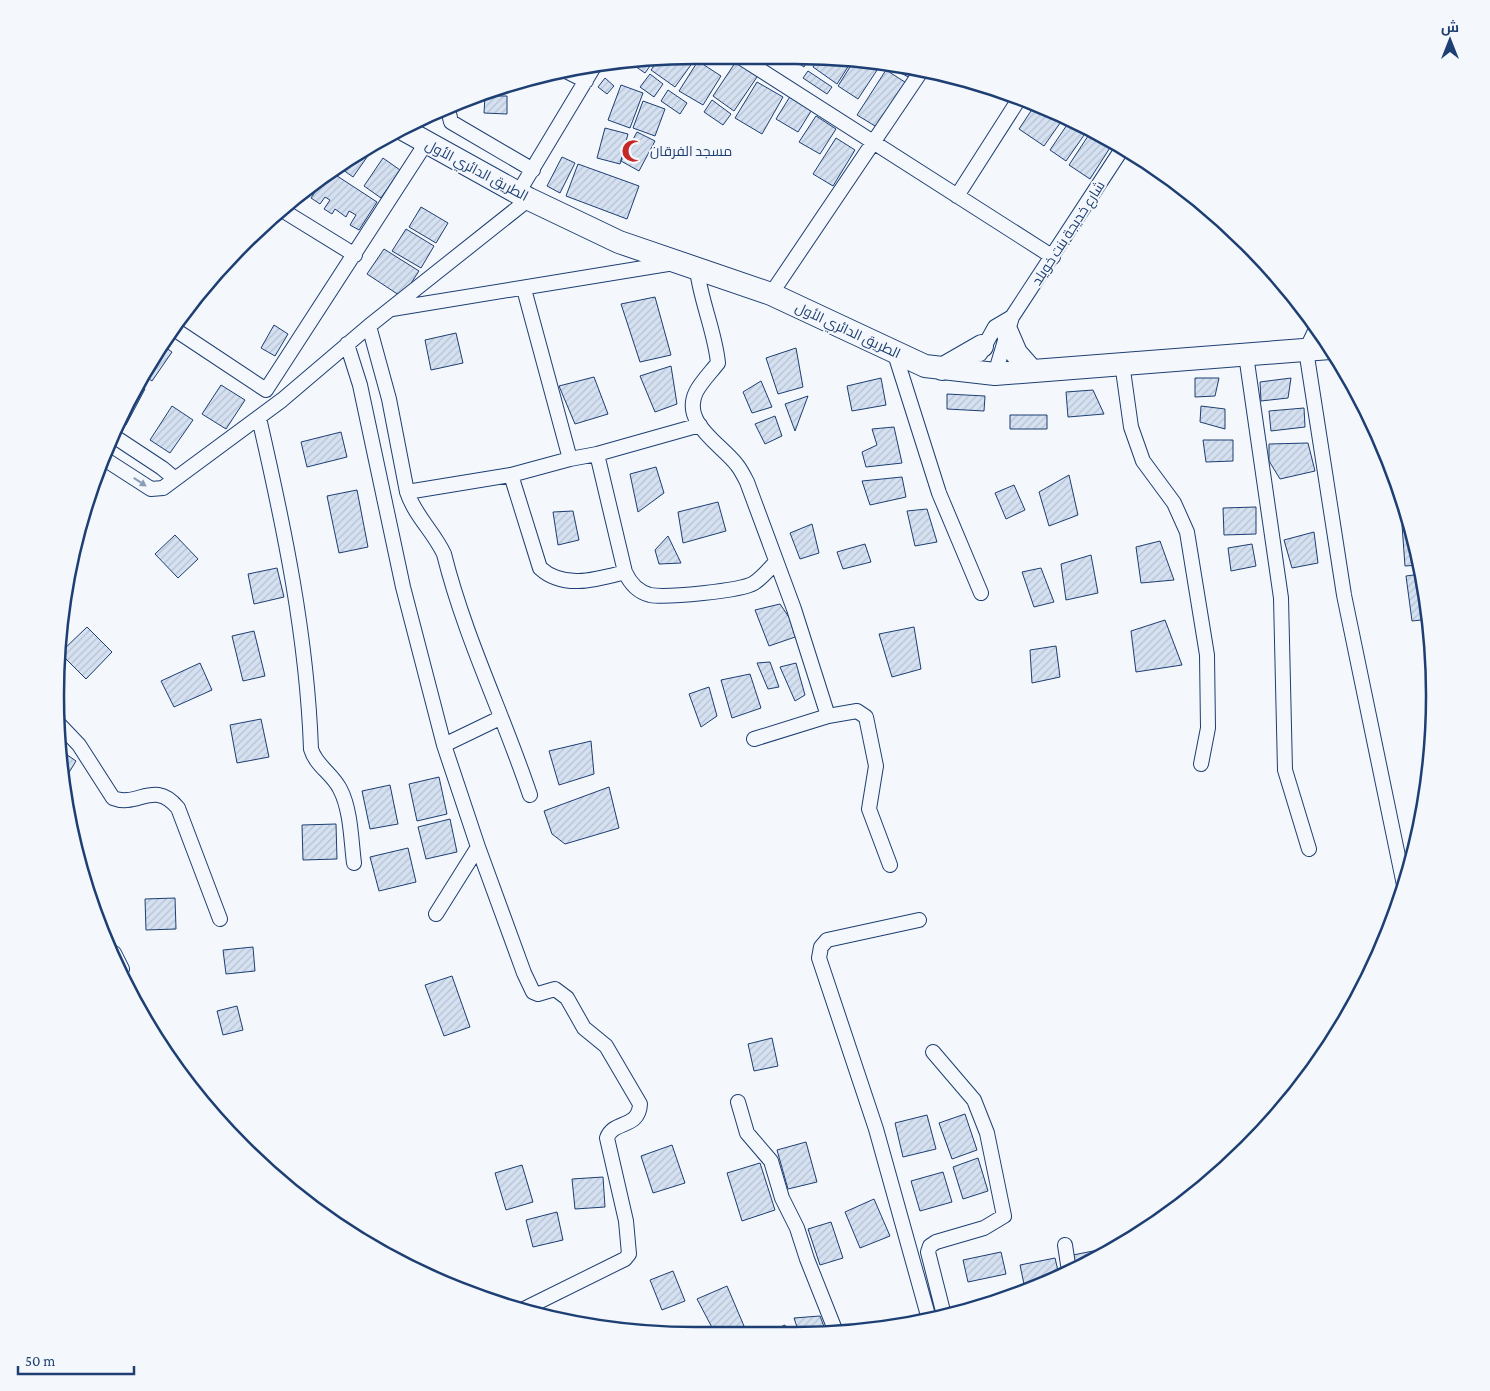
<svg xmlns="http://www.w3.org/2000/svg" width="1490" height="1391" font-family="'Crimson Pro',Cairo,serif">
  <style>
    .building { fill: url(#building-hatch); stroke: #1d3f73 }
    .lines { fill: none; stroke-linecap: round; stroke-linejoin: round }
    .minor-casing { stroke: #1d3f73; stroke-width: 16 }
    .primary-casing { stroke: #1d3f73; stroke-width: 24 }
    .minor { stroke: #f4f7fb; stroke-width: 14 }
    .primary { stroke: #f4f7fb; stroke-width: 22 }
    .oneway { fill: #889bb7 }
    .labels { text-anchor: middle; stroke-width: 4; stroke-linejoin: round; paint-order: stroke }
    .poi-label { font-size: 14px; fill: #1d3f73; stroke: #f4f7fb; text-anchor: start }
    .street-label { font-size: 14px; fill: #1d3f73; stroke: #f4f7fb }
    .rim { fill: none; stroke: #1d3f73; stroke-width: 2.5 }
  </style>
  <defs>
    <pattern id="building-hatch" width="6" height="6" patternUnits="userSpaceOnUse" patternTransform="scale(1.25)"><rect width="6" height="6" fill="#d5e0f0"/><path d="M-1 1l2-2M0 6l6-6M5 7l2-2" fill="none" stroke="#b6c1d1"/></pattern>
  </defs>
  <rect width="100%" height="100%" fill="#f4f7fb"/>
  <path class="building" d="M698 55 675 87 651 70 659 59Z
    M787 56H808L810 57 804 67Z
    M820 56H837L853 59 837 84 813 67Z
    M655 59 645 73 629 62Z
    M855 59 881 64 858 99 838 86Z
    M737 60 759 74 734 111 713 96Z
    M698 61 721 76 703 105 679 91Z
    M886 65 915 69 910 78Z
    M886 70 908 84 880 129 857 115Z
    M808 71 832 87 827 94 803 78Z
    M650 74 663 84 654 97 640 87Z
    M605 78 614 86 607 94 598 87Z
    M757 82 783 97 762 134 735 118Z
    M621 85 643 93 630 128 608 120Z
    M668 90 687 103 680 114 661 101Z
    M791 95 813 108 798 132 776 119Z
    M485 96H507V114L484 113Z
    M712 100 731 114 723 125 704 112Z
    M643 101 665 109 655 136 633 128Z
    M1035 105 1065 116 1044 146 1019 129Z
    M816 116 836 129 820 154 799 142Z
    M1071 119 1089 128 1066 161 1050 150Z
    M605 128 628 134 620 164 597 158Z
    M1092 130 1113 143 1090 179 1069 165Z
    M637 132 655 141 639 171 621 161Z
    M836 138 855 150 833 186 813 174Z
    M369 148 372 150 353 177 339 167Z
    M562 157 575 163 560 193 547 186Z
    M383 158 400 170 381 198 364 186Z
    M578 164 639 186 627 219 566 196Z
    M331 172 377 202 359 230 350 225 356 215 349 211 346 217 335 209 332 214 324 209 330 200 325 197 320 204 311 198 327 174Z
    M319 179 307 196 301 192 306 187Z
    M421 207 448 223 436 243 409 227Z
    M406 229 434 246 421 268 392 251Z
    M384 249 419 271 402 297 367 274Z
    M655 297 671 355 640 362 621 304Z
    M274 325 288 334 275 356 261 348Z
    M456 333 463 363 431 370 425 340Z
    M162 345 172 352 152 381 142 374Z
    M796 348 803 387 778 394 766 358Z
    M671 366 677 404 655 412 640 376Z
    M594 377 608 414 575 424 559 386Z
    M881 378 886 405 852 411 847 386Z
    M1195 378H1219L1215 396 1195 397Z
    M1291 378 1288 398 1261 401 1260 382Z
    M761 381 772 407 752 413 743 392Z
    M137 385 145 389 126 425 121 422Z
    M221 385 245 400 226 429 202 414Z
    M1093 390 1104 414 1068 417 1066 392Z
    M947 394 985 396 984 411 947 409Z
    M808 396 795 431 785 404Z
    M172 406 193 420 170 453 150 440Z
    M1201 406 1225 409V429L1200 422Z
    M1304 408 1305 427 1271 431 1269 411Z
    M1010 415H1047V429H1010Z
    M775 416 782 436 765 444 755 424Z
    M894 427 902 463 866 467 862 452 877 445 872 429Z
    M341 432 347 457 307 467 301 442Z
    M1203 440H1233V461L1206 462Z
    M1308 443 1315 471 1280 479 1269 461V444Z
    M656 467 664 493 638 512 630 474Z
    M1069 475 1078 515 1049 526 1039 492Z
    M902 477 906 497 870 505 862 481Z
    M1014 485 1025 510 1006 519 995 493Z
    M357 490 368 547 339 553 327 496Z
    M718 502 726 531 683 543 678 512Z
    M1256 507V534L1224 535 1223 508Z
    M927 509 937 542 915 546 907 511Z
    M573 511 579 540 558 545 553 512Z
    M812 524 819 553 800 559 790 533Z
    M1402 525H1409L1419 565 1405 566Z
    M1314 532 1318 563 1292 568 1284 540Z
    M175 535 198 559 178 578 155 554Z
    M668 536 681 563 659 564 655 550Z
    M1160 541 1174 580 1141 583 1136 547Z
    M865 544 871 562 843 569 837 552Z
    M1252 544 1256 566 1231 571 1228 548Z
    M1091 555 1098 593 1066 600 1061 564Z
    M277 568 284 597 254 604 248 574Z
    M1041 568 1054 602 1034 607 1022 572Z
    M1421 574 1430 619 1412 621 1406 576Z
    M780 604 801 635 769 646 755 610Z
    M1165 620 1182 665 1136 672 1131 631Z
    M87 627 112 652 86 679 60 653Z
    M914 627 921 669 892 677 879 634Z
    M254 631 265 676 243 681 232 636Z
    M1056 646 1060 677 1032 683 1030 650Z
    M770 662 779 687 768 689 757 663Z
    M200 663 212 690 174 707 161 681Z
    M796 663 805 695 795 701 780 667Z
    M750 674 761 708 732 718 721 680Z
    M709 687 717 716 701 727 689 694Z
    M261 719 269 757 237 763 230 725Z
    M591 741 594 774 559 785 549 751Z
    M60 750 76 761 62 784 61 779Z
    M439 777 447 814 417 821 409 784Z
    M390 785 398 824 370 829 362 791Z
    M609 787 619 828 565 844 552 834 544 811Z
    M450 819 457 852 426 859 418 827Z
    M336 824 337 859 303 860 302 825Z
    M408 848 416 882 379 891 370 857Z
    M175 898 176 929 146 930 145 899Z
    M253 947 255 971 226 974 223 950Z
    M452 976 470 1027 444 1036 425 985Z
    M237 1006 243 1030 223 1035 217 1011Z
    M772 1038 778 1066 754 1071 748 1044Z
    M965 1114 977 1150 952 1159 939 1123Z
    M927 1115 936 1149 903 1157 895 1123Z
    M806 1142 817 1182 788 1189 777 1150Z
    M672 1145 685 1183 653 1193 641 1156Z
    M978 1158 988 1191 963 1199 953 1167Z
    M760 1163 775 1210 742 1221 727 1173Z
    M522 1165 533 1202 506 1210 495 1173Z
    M943 1172 952 1202 920 1211 911 1181Z
    M603 1177 605 1207 575 1209 572 1179Z
    M874 1199 890 1236 860 1248 845 1212Z
    M557 1212 563 1240 533 1247 526 1220Z
    M831 1222 843 1258 820 1265 808 1229Z
    M1108 1248 1109 1253 1076 1268 1073 1255Z
    M1001 1252 1006 1274 968 1282 963 1260Z
    M1055 1258 1059 1275 1025 1289 1020 1265Z
    M673 1271 685 1301 662 1310 650 1280Z
    M727 1286 744 1326 716 1335 697 1299Z
    M820 1316 826 1332 799 1333 794 1318Z
    M785 1325 788 1333 763 1334Z"/>
  <g class="lines">
    <defs>
      <path id="minor" d="M737 55 1053 257
        M564 70 586 81
        M448 109 451 122 533 170
        M518 193 595 65
        M957 196 1019 99
        M282 210 355 255
        M697 270C701 302 715 332 718 363 711 372 701 382 696 392 681 423 721 444 737 465 741 470 744 476 747 482L794 609 828 716 754 739
        M524 289 570 459
        M771 294 922 70
        M392 309 674 263
        M369 326 389 399 407 492C415 516 434 532 444 554 465 638 503 714 530 795
        M174 329 266 390 426 143
        M1316 329 1306 350 1344 595 1404 885
        M347 344 360 385 403 587 444 745 478 847 436 914
        M894 351 939 493 981 593
        M980 354 995 327 1012 317
        M1246 355 1281 598 1285 770 1309 849
        M1122 363 1131 427 1143 461 1174 503 1187 532 1207 655 1208 728 1201 764
        M995 374 1012 317 1122 149
        M259 418C284 527 307 636 311 749 316 766 332 773 340 789 351 810 351 840 354 863
        M115 437 162 468 174 478
        M597 454 625 572C630 583 638 592 650 595 666 598 741 591 754 583 762 578 769 569 776 562
        M106 460 151 489 163 488 282 400 369 326 529 199
        M511 475 540 568C564 590 598 579 625 572
        M407 492 511 475 570 459 597 454 700 425
        M828 716 857 711 866 717 876 766 869 809 890 865
        M59 724 79 745 113 798C138 808 154 779 178 808L220 919
        M444 745 500 718
        M478 847 524 973 533 992 538 994 555 989 567 998 584 1028 606 1046 640 1104C639 1129 613 1120 607 1138L626 1221 629 1254 625 1259 524 1309
        M919 920 827 940 821 947 819 958 876 1129 929 1319
        M114 953 122 969
        M933 1052 974 1100 987 1133 1004 1216 984 1228 936 1242 930 1246 928 1252 944 1315
        M738 1102 747 1133 771 1161 782 1198 797 1228 807 1259 836 1332
        M1065 1245 1069 1271"/>
      <path id="primary" d="M401 128 529 199 619 242 771 294 925 366 995 374 1330 348
        M1007 332 1016 353 1030 369
        M942 369 982 346"/>
    </defs>
    <use href="#minor" class="minor-casing"/>
    <use href="#primary" class="primary-casing"/>
    <use href="#minor" class="minor"/>
    <use href="#primary" class="primary"/>
  </g>
  <defs><path id="oneway-solid" d="M-6-.8H1V-3.2L6.5 0L1 3.2V.8H-6Z" transform="scale(1.25)"/></defs>
  <use class="oneway" href="#oneway-solid" transform="translate(140 482) rotate(33)"/>
  <defs>
    <symbol id="mosque-bare" viewBox="-9 -9 18 18"><path d="M3.5-4.9A6 6 0 1 0 3.5 4.9A5 5 0 1 1 3.5-4.9Z" fill="#c62828" stroke="#f4f7fb" stroke-width="2.5" paint-order="stroke"/></symbol>
  </defs>
  <g fill-rule="evenodd">
    <use href="#mosque-bare" x="617" y="135" width="32" height="32"/>
  </g>
  <g class="labels">
    <g class="poi-label">
      <text x="650" y="156">مسجد الفرقان</text>
    </g>
    <g class="street-label">
      <text transform="translate(477 170) rotate(28)" y="5">الطريق الدائري الأول</text>
      <text transform="translate(1068 233) rotate(-57)" y="5">شارع خديجة بنت خويلد</text>
      <text transform="translate(848 330) rotate(25)" y="5">الطريق الدائري الأول</text>
    </g>
  </g>
  <path d="M0 0H1490V1391H0ZM695 64H795A631 631 0 0 1 1426 695V696A631 631 0 0 1 795 1327H695A631 631 0 0 1 64 696V695A631 631 0 0 1 695 64Z" fill="#f4f7fb" fill-rule="evenodd"/>
  <path class="rim" d="M695 64H795A631 631 0 0 1 1426 695V696A631 631 0 0 1 795 1327H695A631 631 0 0 1 64 696V695A631 631 0 0 1 695 64Z"/>
  <g transform="translate(1450 40)" stroke="#f4f7fb" stroke-width="4" paint-order="stroke">
  <path d="M0-4L9 19L0 12L-9 19Z" fill="#1d3f73"/>
  <text y="-8" font-size="14" font-weight="bold" text-anchor="middle" fill="#1d3f73">ش</text>
  </g>
  <path d="M18 1366v8h116v-8" fill="none" stroke="#1d3f73" stroke-width="2.5"/>
  <text x="25" y="1366" font-size="15" fill="#1d3f73" stroke="#f4f7fb" stroke-width="4" paint-order="stroke">50 m</text>
</svg>
